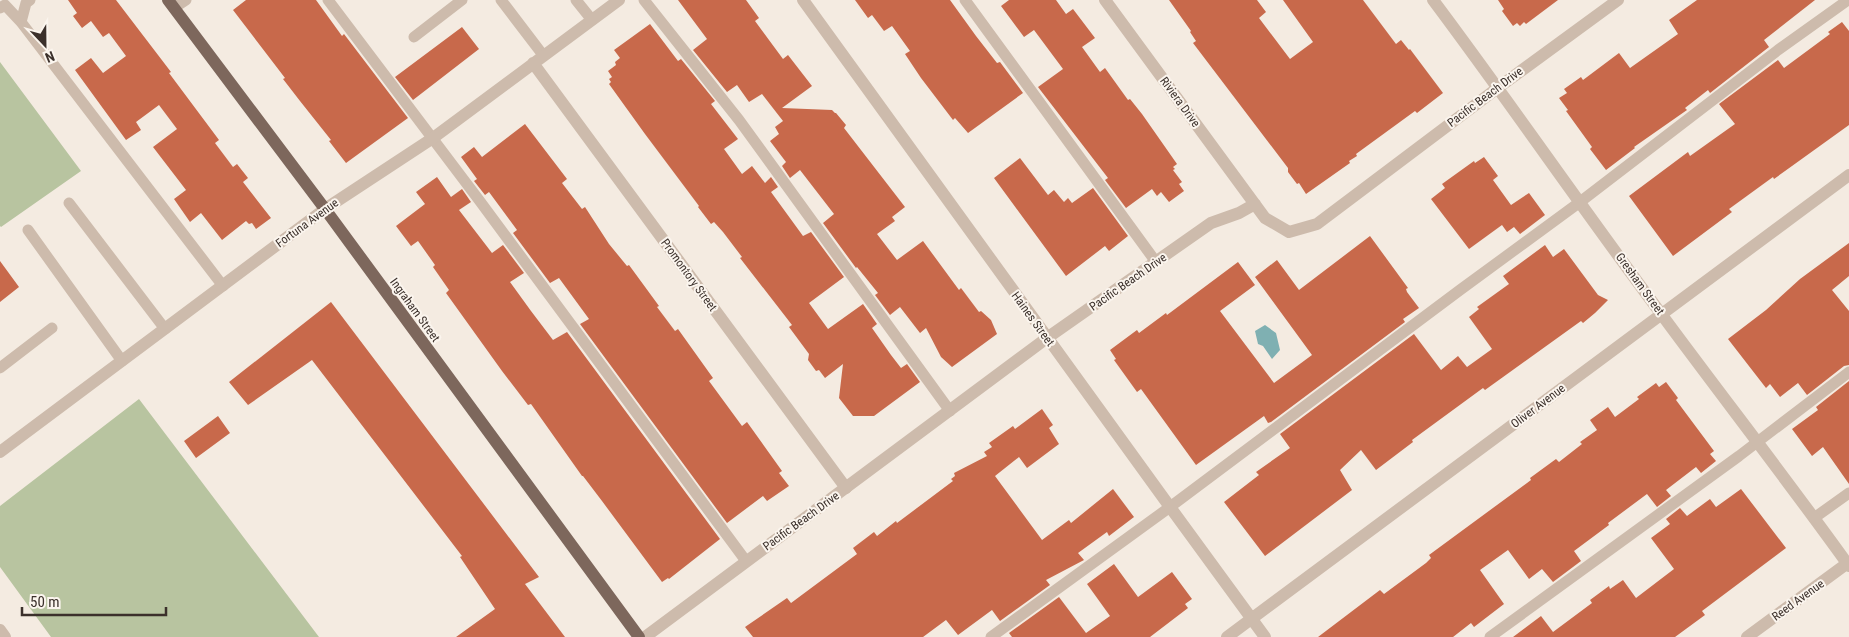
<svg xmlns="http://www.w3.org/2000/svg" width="1849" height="637" font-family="'Roboto Condensed',sans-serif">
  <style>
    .green { fill: #b8c4a0 }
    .water { fill: #7fb0b2 }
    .building { fill: #c8694b }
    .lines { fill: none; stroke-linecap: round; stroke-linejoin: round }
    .service { stroke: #cdbbac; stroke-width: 11 }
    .minor { stroke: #cdbbac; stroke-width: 12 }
    .tertiary { stroke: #cdbbac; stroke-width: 12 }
    .primary { stroke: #7d675c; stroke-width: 12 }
    .labels { text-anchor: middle; stroke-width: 4; stroke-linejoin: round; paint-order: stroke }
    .street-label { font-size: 12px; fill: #3b302b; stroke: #fbf5ee }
  </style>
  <rect width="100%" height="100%" fill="#f4ebe1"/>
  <path class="green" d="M0 62 81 171 1 227 0 226Z
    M139 399 319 637H51L0 567V506Z"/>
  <path class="water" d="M1265 325 1276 333 1280 350 1272 359 1263 346 1258 344 1255 331Z"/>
  <path class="building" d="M68 0H116L171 72 169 73 219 140 215 143 233 167 237 164 248 178 243 182 271 218 256 229 252 223 249 224 246 221 222 240 201 213 190 222 174 199 186 190 153 147 177 129 159 105 136 122 141 130 126 140 75 70 91 58 103 73 126 56 109 33 103 37 91 21 82 28 73 16 77 13Z
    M246 0H316L342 36 344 34 408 118 346 163 329 141 331 140 300 101 283 79 285 78 233 10Z
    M678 0H746L759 18 755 21 783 59 788 55 812 86 782 108 832 110 835 113H836L846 125 844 128 905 207 892 217 895 221 877 234 897 260 923 241 959 290 961 288 979 312 981 311 991 320 997 334 952 367 941 357 926 328 920 333 900 307 890 315 875 295 878 293 857 267 856 268 823 223 834 214 800 170 790 178 782 166 786 162 770 141 779 134 775 127 783 121 762 94 749 102 737 85 727 92 693 50 707 39Z
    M855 0H950L976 36 997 63 1000 62 1023 93 968 133 955 118 953 120 921 78 905 54 910 51 892 26 884 31 872 15 868 18Z
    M1009 0H1056L1066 14 1073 9 1095 38 1082 47 1100 72 1105 68 1128 100 1130 99 1142 114 1177 164 1173 167 1175 169 1173 170 1182 182 1179 184 1184 191 1169 202 1161 192 1157 196 1152 189 1126 208 1105 180 1108 178 1038 87 1063 69 1034 30 1024 37 1001 6Z
    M1169 0H1257L1266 12 1259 18 1290 59 1313 42 1283 0H1363L1396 44 1401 40 1409 50 1410 49 1443 93 1417 113 1415 111 1356 154 1357 156 1349 161 1350 163 1306 194 1299 183 1297 184 1288 172V168L1193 43 1196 41 1190 32 1191 31Z
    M1498 0H1558L1526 24 1524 22 1520 26 1517 23 1513 26 1502 11 1504 9Z
    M1697 0H1815L1764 40 1769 47 1710 93 1708 90 1685 108 1687 110 1634 147 1635 148 1606 170 1590 149 1592 147 1566 111 1568 110 1559 98 1567 93 1564 89 1581 77 1583 80 1619 53 1630 68 1678 34 1669 20Z
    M1842 22 1849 31V125L1792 166 1774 179 1773 177 1729 209 1732 212 1673 256 1629 196 1688 152 1690 156 1735 124 1719 104 1778 60 1784 68 1830 34 1828 32Z
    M650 24 678 61 681 59 715 101 711 104 738 139 724 149 742 174 752 166 765 183 771 177 778 187 771 192 803 236 811 232 844 277 809 303 828 329 863 304 877 324 872 328 891 355 901 368 907 364 920 382 874 416H853L839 398 843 364 825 378 819 370 816 371 808 360 809 354 789 327 792 325 740 258 742 257 723 232 714 222 711 224 698 207 699 206 645 134 609 84 611 82 609 79 612 77 608 71 616 65 615 62 620 58 614 50Z
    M462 27 479 49 413 100 395 77Z
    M525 124 567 179 562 183 582 209 585 207 609 244 627 266 629 265 659 306 657 307 675 331 678 329 713 378 709 381 742 426 747 422 782 471 779 473 789 486 767 501 763 496 727 523 580 324 589 319 559 278 550 283 513 233 517 230 489 192 485 195 474 181 477 179 461 157 474 147 482 157Z
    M1484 157 1498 176 1493 180 1511 205 1529 193 1545 215 1520 234 1514 227 1507 232 1502 225 1469 249 1431 199 1445 188 1442 184 1474 161 1475 163Z
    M1020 158 1048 195 1054 190 1064 202 1068 198 1072 203 1093 188 1128 236 1109 251 1105 246 1066 276 994 178Z
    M437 177 451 197 462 189 471 202 459 210 492 253 503 245 524 273 510 282 531 311 553 340 567 332 720 539 669 579 668 578 662 582 602 501 583 476H582L531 404 528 405 502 371 446 293 449 290 433 267 435 265 418 241 411 246 396 226 425 204 416 192Z
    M1370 236 1408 288 1406 289 1407 292 1419 308 1403 319 1405 322 1271 422 1268 423 1264 416 1196 465 1141 389 1137 392 1114 360 1116 359 1110 350 1137 330 1139 333 1166 313 1167 315 1238 262 1255 285 1220 311 1274 383 1312 355 1255 277 1277 260 1299 290Z
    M1849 243V276L1832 290 1849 311V365L1844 366 1807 395 1798 383 1780 397 1770 384 1766 388 1728 339 1766 310 1800 279Z
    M1545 245 1553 257 1564 249 1598 295 1608 300 1595 313 1583 323 1581 321 1485 390 1483 388 1412 440 1413 442 1376 470 1361 450 1340 470 1352 490 1265 556 1224 502 1259 475 1256 472 1290 448 1280 434 1414 334 1441 370 1458 356 1467 367 1492 349 1469 317 1479 309 1477 307 1509 284 1503 276Z
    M0 261 19 287 0 302Z
    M331 302 539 577 525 584 565 637H456L495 609 460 557 462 556 312 360 248 405 229 382Z
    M1849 381V484L1823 447 1812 456 1792 429 1818 410 1816 407Z
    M1666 382 1678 398 1676 400 1714 451 1710 454 1716 461 1701 473 1696 467 1666 490 1671 496 1657 507 1647 494 1608 523 1609 525 1574 551 1581 561 1553 582 1542 569 1529 579 1508 550 1480 570 1504 604 1474 627 1471 623 1453 637H1318L1380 590 1384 594 1426 563 1431 558 1429 555 1531 480 1530 478 1556 459 1559 462 1582 444 1580 442 1597 430 1590 420 1608 407 1615 417 1639 399 1637 397 1656 383 1659 387Z
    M1042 409 1053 425 1049 428 1059 444 1027 468 1019 457 995 476 1042 540 1069 520 1071 523 1113 489 1134 517 1109 536 1107 532 1078 553 1084 560 1046 580 1050 585 1000 621 992 610 958 635 946 620 923 637H753L745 627 787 598 791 603 857 554 853 548 874 532 877 536 896 521 897 523 953 481 951 479 955 476 954 473 987 456 984 452 992 447 989 443 1013 426 1015 429Z
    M218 416 230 433 196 458 184 441Z
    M1741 489 1786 548 1702 611 1705 615 1675 637H1513L1541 616 1553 632 1592 603 1590 600 1609 586 1610 589 1623 580 1636 598 1674 569 1651 538 1670 524 1666 519 1680 508 1687 516 1710 499 1716 507Z
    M1114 564 1138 597 1172 572 1192 599 1185 604 1188 608 1150 637H1012L1009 633 1059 597 1086 633 1110 616 1087 584Z"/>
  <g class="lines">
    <path class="service" d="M30 0 26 3 21 22 223 286
      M328 0 479 200 746 561
      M501 0 543 55
      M576 0 592 20
      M644 0 739 120 950 411
      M965 0 1156 262
      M0 8 5 5 21 22
      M174 8 186 0
      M414 37 462 0
      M69 203 165 329
      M28 230 122 361
      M0 368 52 328
      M1814 518 1849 493
      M991 637 1170 507 1460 290 1580 202 1778 50 1848 0
      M1490 637 1739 456 1849 372"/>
    <path class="minor" d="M803 0 1170 507 1265 637
      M1433 0C1511 104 1584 211 1662 315 1724 399 1788 481 1849 566
      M533 63 846 488
      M0 452 325 209 433 138 619 0
      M0 630 5 637
      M1227 637 1849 175
      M1747 637 1849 562"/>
    <path class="tertiary" d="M1105 0 1265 218 1289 232 1317 224 1499 87 1618 0
      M645 637 1047 338 1211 223 1239 213 1255 204"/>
    <path class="primary" d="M168 0 325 209 639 637"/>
  </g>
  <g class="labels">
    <g class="street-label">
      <text transform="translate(1485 97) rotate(-37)" y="4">Pacific Beach Drive</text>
      <text transform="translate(1180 102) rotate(54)" y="4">Riviera Drive</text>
      <text transform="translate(307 223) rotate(-36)" y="4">Fortuna Avenue</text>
      <text transform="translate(689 275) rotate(54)" y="4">Promontory Street</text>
      <text transform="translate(1128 282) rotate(-35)" y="4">Pacific Beach Drive</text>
      <text transform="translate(1640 284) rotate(54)" y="4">Gresham Street</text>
      <text transform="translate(415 310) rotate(54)" y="4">Ingraham Street</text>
      <text transform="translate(1033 319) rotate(54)" y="4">Haines Street</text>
      <text transform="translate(1538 406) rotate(-37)" y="4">Oliver Avenue</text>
      <text transform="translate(801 521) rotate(-36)" y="4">Pacific Beach Drive</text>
      <text transform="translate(1798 600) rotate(-36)" y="4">Reed Avenue</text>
    </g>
  </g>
  <g transform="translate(45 45) rotate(158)" stroke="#fbf5ee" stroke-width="4" paint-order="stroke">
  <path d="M0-4L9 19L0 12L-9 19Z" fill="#3b302b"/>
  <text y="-8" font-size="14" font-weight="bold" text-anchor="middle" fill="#3b302b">N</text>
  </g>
  <path d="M22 607v8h144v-8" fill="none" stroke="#3b302b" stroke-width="2.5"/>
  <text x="30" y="607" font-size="15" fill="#3b302b" stroke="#fbf5ee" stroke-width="4" paint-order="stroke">50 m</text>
</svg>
